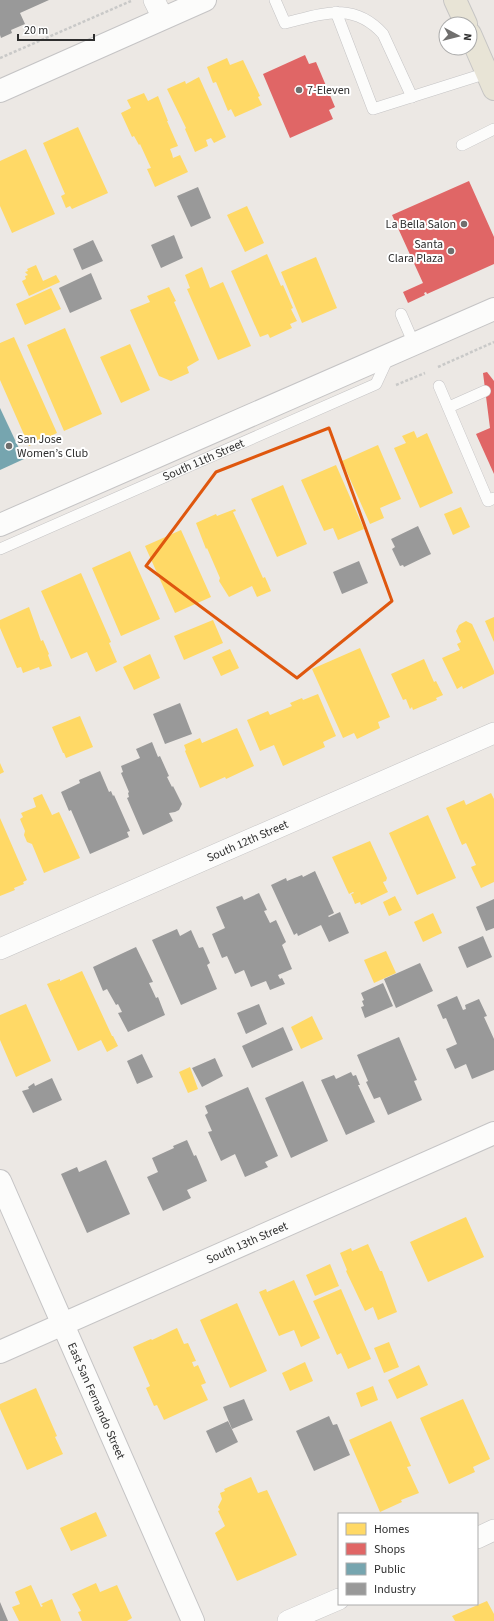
<svg xmlns="http://www.w3.org/2000/svg" width="494" height="1621" font-family="'Source Sans 3',sans-serif">
  <style>
    .homes { fill: #ffd966 }
    .shops { fill: #e06666 }
    .public { fill: #76a5af }
    .industry { fill: #999 }
    .lines { fill: none; stroke-linecap: round; stroke-linejoin: round }
    .lane-casing { stroke: #c5c4c5; stroke-width: 12 }
    .street-casing { stroke: #c5c4c5; stroke-width: 22 }
    .secondary-casing { stroke: #c5c4c5; stroke-width: 24 }
    .primary-casing { stroke: #c6c5c4; stroke-width: 24 }
    .path { stroke: #c9c9c8; stroke-width: 2.5; stroke-dasharray: 3 2; stroke-linecap: butt }
    .lane { stroke: #fcfcfb; stroke-width: 11 }
    .street { stroke: #fcfcfb; stroke-width: 21 }
    .secondary { stroke: #fcfcfb; stroke-width: 22 }
    .primary { stroke: #e8e4d6; stroke-width: 22 }
    .marked { fill: none; stroke: #df570e; stroke-width: 3; stroke-linejoin: round }
    .poi-dot { fill: #706f6e; stroke: #fff; stroke-width: 1.5 }
    .labels { text-anchor: middle; stroke-width: 4; stroke-linejoin: round; paint-order: stroke }
    .poi-label { font-size: 12px; fill: #2e2e2e; stroke: #fff; text-anchor: start }
    .street-label { font-size: 12px; fill: #2e2e2e; stroke: #fff }
  </style>
  <rect width="100%" height="100%" fill="#ece8e4"/>
  <path class="homes" d="M227 58 230 65 243 60 260 96 258 97 262 105 235 117 231 109 228 111 216 82 213 83 207 67Z
    M199 77 226 137 214 143 211 138 206 140 208 146 195 152 185 129 186 128 167 89 185 81 186 84Z
    M144 93 148 101 158 96 168 121H167L178 146 170 149 172 154 173 158 180 155 188 172 155 187 147 169 151 168 140 144 139 145 134 136 132 137 121 113 131 108 127 100Z
    M78 127 108 193 72 209 70 206 66 208 61 196 65 194 43 143Z
    M26 149 55 214 12 233 0 206V161Z
    M247 206 264 243 245 252 227 215Z
    M267 254 281 286 283 285 293 308 291 309 297 321 290 324 292 328 270 338 268 334 260 337 231 271Z
    M316 257 337 308 302 323 281 272Z
    M36 265 43 281 56 275 60 282 29 296 22 281 26 279 25 276 28 275 25 272 28 271 27 269Z
    M202 267 210 288 223 282 251 346 218 360 187 289 190 288 185 275Z
    M169 287 176 301 174 302 199 360 187 367 189 373 171 381 159 376 130 310 150 302 147 296Z
    M51 288 61 309 25 325 16 304Z
    M65 328 102 414 64 431 27 345Z
    M14 337 57 433 29 446 0 380V343Z
    M130 344 150 390 121 403 100 357Z
    M414 431 417 438 427 433 453 493 420 508 394 448 406 443 402 436Z
    M378 445 401 499 380 508 384 518 370 524 342 461Z
    M336 465 364 529 338 540 333 528 324 531 301 480Z
    M283 485 307 544 277 557 251 499Z
    M461 507 470 527 453 535 444 514Z
    M235 509 236 511 233 512 263 578 265 577 271 591 257 597 252 586 229 597 219 581 220 578 207 548 206 549 196 523 216 514 217 516Z
    M181 530 211 597 175 613 145 546Z
    M130 551 160 619 121 636 92 568Z
    M81 573 111 642 109 643 117 662 96 672 87 652 71 659 41 591Z
    M29 607 41 641 43 640 49 654 48 655 52 666 40 670 39 667 23 673 21 667 17 668 0 628V620Z
    M494 617V642L485 621Z
    M213 620 223 643 184 660 174 636Z
    M466 621 472 624 494 671V674L463 689 462 686 457 689 442 658 460 650 457 644 461 642 456 631 459 625Z
    M360 648 390 717 378 722 380 728 357 739 354 733 343 738 312 669Z
    M230 649 239 668 221 676 212 657Z
    M150 654 160 678 134 690 123 667Z
    M424 659 434 682 436 681 443 695 436 698 437 700 413 710 412 707 410 709 406 699 403 700 391 674Z
    M318 694 336 736 323 742 325 747 283 766 274 745 260 751 247 720 268 711 270 715 292 706 290 703 302 698 303 700Z
    M80 716 93 747 66 758 64 753H63L52 727Z
    M237 728 254 766 226 779 225 777 200 788 185 751 186 750 184 745 200 738 202 743Z
    M0 763 4 772 0 774Z
    M491 793 494 799V882L481 888 471 867 476 865 466 843 462 845 446 808 464 800 466 805Z
    M42 794 52 815 59 812 80 858 44 873 32 844 27 842 24 835 25 831 20 819 23 817 21 813 36 807 33 798Z
    M428 815 456 878 417 895 389 833Z
    M0 818 27 880 23 882 24 884 14 888 15 890 0 896Z
    M370 841 387 878 386 881 383 882 388 892 361 905 360 902 355 904 351 894 354 893 353 892 349 894 332 857Z
    M395 896 402 910 389 916 383 902Z
    M433 913 442 933 423 942 414 922Z
    M386 951 396 973 374 983 364 960Z
    M82 971 112 1036H113L118 1046 107 1052 101 1040 78 1051 47 984 60 979V981Z
    M26 1004 51 1061 16 1077 0 1040V1015Z
    M312 1016 323 1039 301 1049 291 1027Z
    M190 1067 198 1089 188 1093 179 1072Z
    M466 1217 484 1257 428 1282 410 1242Z
    M368 1244 380 1271H382L397 1312 378 1320 373 1307 365 1311 346 1271 347 1270 340 1253 351 1248 352 1251Z
    M330 1264 339 1286 315 1296 306 1275Z
    M294 1280 320 1338 301 1347 294 1330 279 1336 259 1292 266 1289 267 1292Z
    M341 1289 371 1359 348 1369 341 1353 337 1355 313 1301Z
    M237 1303 267 1371 230 1388 200 1320Z
    M177 1328 184 1344 188 1343 196 1361 192 1362 194 1367 198 1365 206 1383 201 1385 208 1400 164 1420 157 1405 154 1406 146 1388 150 1386 133 1347 151 1339 152 1340Z
    M389 1342 399 1367 384 1373 374 1348Z
    M305 1362 313 1381 290 1391 282 1373Z
    M419 1365 428 1385 397 1399 388 1380Z
    M373 1386 378 1400 361 1407 356 1393Z
    M36 1388 57 1436 55 1437 63 1454 27 1470 0 1409V1404Z
    M463 1399 490 1459 473 1467 475 1472 449 1484 420 1418Z
    M391 1421 411 1466 407 1467 419 1493 401 1500 402 1502 380 1512 349 1440Z
    M251 1477 258 1493 267 1490 297 1555 237 1581 215 1533 225 1526 218 1511 220 1510 218 1507 222 1499 220 1493 225 1491 224 1489Z
    M96 1512 107 1536 71 1551 60 1528Z
    M96 1583 100 1592 117 1585 132 1618 127 1621H82L78 1612 81 1611 72 1594Z
    M31 1585 41 1607 43 1606 41 1604 52 1599 61 1621H19L12 1607 20 1604 15 1592Z
    M487 1601 494 1614V1621H455L452 1616Z"/>
  <path class="shops" d="M305 55 309 64 316 62 335 107 329 110 333 119 290 138 263 74Z
    M469 181 494 237V264L427 294 426 292 424 293 425 295 408 303 403 292 423 283 392 215Z
    M487 372 494 381V474L476 434 490 428 483 373Z"/>
  <path class="public" d="M0 408 24 459 0 470Z"/>
  <path class="industry" d="M0 0H49L20 13 25 24 11 30 12 33 1 38 0 35Z
    M198 187 211 218 191 227 177 196Z
    M174 235 183 258 161 268 151 245Z
    M93 240 103 261 82 270 73 249Z
    M91 273 102 299 70 313 59 288Z
    M418 526 431 554 404 567 403 565 400 566 392 549 395 547 391 539Z
    M359 561 368 583 342 594 333 572Z
    M180 703 192 734 165 744 153 714Z
    M152 742 158 757 160 756 169 776 167 777 172 787 173 786 182 804 179 810 175 812 169 813 173 821 143 835 127 798 129 797 128 793 129 792 121 773 123 772 121 766 140 758 136 749Z
    M100 771 109 792 111 791 113 796 114 795 130 831 127 832 129 837 90 854 71 810 69 811 61 792 80 783 79 780Z
    M315 871 334 913 328 916 329 917 340 912 349 933 329 942 321 925 298 936 297 933 294 935 271 885 286 878 287 881 302 875 303 877Z
    M259 893 267 910 264 911 270 923 276 920 286 942 282 945 292 969 278 975 280 979 282 978 285 984 270 990 266 981 251 987 244 970 235 974 227 956 222 958 212 934 225 928 216 907 242 896 244 900Z
    M494 899V928L486 931 476 907Z
    M177 929 180 936 191 930 199 948 203 947 210 963 207 965 217 989 181 1005 152 940Z
    M483 936 492 957 467 968 458 947Z
    M136 947 153 982 149 983 156 998 158 997 165 1015 128 1032 118 1013 122 1012 118 1004 116 1005 107 989 103 991 93 967Z
    M420 963 433 991 396 1008 384 979Z
    M383 983 393 1006 365 1018 361 1007 364 1006 362 1001 364 1000 361 993Z
    M457 996 463 1010 466 1009 465 1005 479 999 487 1016 484 1017 494 1039V1070L472 1079 466 1064 455 1069 446 1049 457 1044 446 1018 443 1019 437 1005Z
    M259 1004 267 1024 246 1034 237 1013Z
    M283 1027 293 1050 252 1068 242 1046Z
    M399 1037 417 1080 414 1081 422 1100 388 1115 380 1097 374 1099 366 1082 368 1081 357 1055Z
    M142 1054 153 1077 137 1084 127 1061Z
    M215 1058 223 1076 202 1087 192 1068Z
    M351 1072 353 1076 356 1075 360 1085H358L375 1122 346 1135 321 1080 334 1075 336 1079Z
    M52 1078 62 1100 33 1113 22 1091 29 1089 28 1087 34 1083 35 1086Z
    M303 1081 328 1141 291 1158 265 1098Z
    M248 1087 278 1156 265 1162 268 1167 245 1177 235 1154 221 1161 208 1132 212 1131 205 1115 208 1113 205 1106Z
    M187 1140 194 1156 196 1155 207 1181 187 1190 191 1198 163 1211 147 1177 158 1172 152 1158 174 1148 173 1146Z
    M106 1160 130 1214 87 1233 61 1174 77 1167 79 1172Z
    M244 1399 253 1420 232 1429 223 1407Z
    M329 1416 333 1425 337 1424 350 1455 314 1471 296 1431Z
    M228 1421 238 1442 216 1453 206 1431Z
    M0 1602 8 1621H0Z"/>
  <g class="lines">
    <defs>
      <g id="lane">
        <path d="M275 0 285 23C322 14 353 1 383 34L412 97"/>
        <path d="M336 12 373 109 487 73"/>
        <path d="M462 145 494 129"/>
        <path d="M401 314 414 344"/>
        <path d="M439 386 488 501 494 498"/>
        <path d="M449 407 485 391"/>
        <path id="s1" d="M0 549 376 384 389 356"/>
      </g>
      <g id="street">
        <path d="M154 0 163 18"/>
        <path id="s2" d="M0 949 494 733"/>
        <path d="M477 1538 494 1530"/>
        <path d="M288 1621 339 1599"/>
      </g>
      <g id="secondary">
        <path d="M0 91 205 0"/>
        <path d="M0 525 494 309"/>
        <path id="s3" d="M0 1181 193 1621"/>
        <path id="s4" d="M0 1352 494 1133"/>
      </g>
      <path id="primary" d="M455 0 466 24
        M470 34 494 89"/>
    </defs>
    <use href="#lane" class="lane-casing"/>
    <use href="#street" class="street-casing"/>
    <use href="#secondary" class="secondary-casing"/>
    <use href="#primary" class="primary-casing"/>
    <path class="path" d="M0 58 131 1
      M438 367 494 342
      M396 385 425 373"/>
    <use href="#lane" class="lane"/>
    <use href="#street" class="street"/>
    <use href="#secondary" class="secondary"/>
    <use href="#primary" class="primary"/>
  </g>
  <path class="marked" d="M329 428 392 601 297 678 146 566 216 472Z"/>
  <g class="poi-dot">
    <circle cx="299" cy="90" r="4"/>
    <circle cx="464" cy="224" r="4"/>
    <circle cx="451" cy="251" r="4"/>
    <circle cx="9" cy="446" r="4"/>
  </g>
  <g class="labels">
    <g class="poi-label">
      <text x="307" y="94">7-Eleven</text>
      <text x="456" y="228" text-anchor="end">La Bella Salon</text>
      <text x="443" y="248" text-anchor="end">Santa<tspan x="443" dy="14">Clara Plaza</tspan></text>
      <text x="17" y="443">San Jose<tspan x="17" dy="14">Women’s Club</tspan></text>
    </g>
    <g class="street-label">
      <text dy="4" stroke="none"><textPath href="#s1" startOffset="222">South 11th Street</textPath></text>
      <text dy="4" stroke="none"><textPath href="#s2" startOffset="270">South 12th Street</textPath></text>
      <text dy="4" stroke="none"><textPath href="#s4" startOffset="270">South 13th Street</textPath></text>
      <text dy="4" stroke="none"><textPath href="#s3" startOffset="240">East San Fernando Street</textPath></text>
    </g>
  </g>
  <rect x="338" y="1513" width="140" height="92" fill="#ffffff" stroke="#ababab"/>
  <rect x="346" y="1523" width="20" height="12" fill="#ffd966" stroke="#ababab"/>
  <text x="374" y="1533" font-size="12" fill="#2e2e2e">Homes</text>
  <rect x="346" y="1543" width="20" height="12" fill="#e06666" stroke="#ababab"/>
  <text x="374" y="1553" font-size="12" fill="#2e2e2e">Shops</text>
  <rect x="346" y="1563" width="20" height="12" fill="#76a5af" stroke="#ababab"/>
  <text x="374" y="1573" font-size="12" fill="#2e2e2e">Public</text>
  <rect x="346" y="1583" width="20" height="12" fill="#999999" stroke="#ababab"/>
  <text x="374" y="1593" font-size="12" fill="#2e2e2e">Industry</text>
  <g transform="translate(458 36) rotate(97)"><circle r="19" fill="#ffffff" stroke="#ababab"/>
  <path d="M0-3L7 15L0 10L-7 15Z" fill="#706f6e"/>
  <text y="-6" font-size="11" font-weight="bold" text-anchor="middle" fill="#2e2e2e">N</text>
  </g>
  <path d="M18 34v6h76v-6" fill="none" stroke="#2e2e2e" stroke-width="2"/>
  <text x="24" y="34" font-size="12" fill="#2e2e2e" stroke="#ffffff" stroke-width="3" paint-order="stroke">20 m</text>
</svg>
